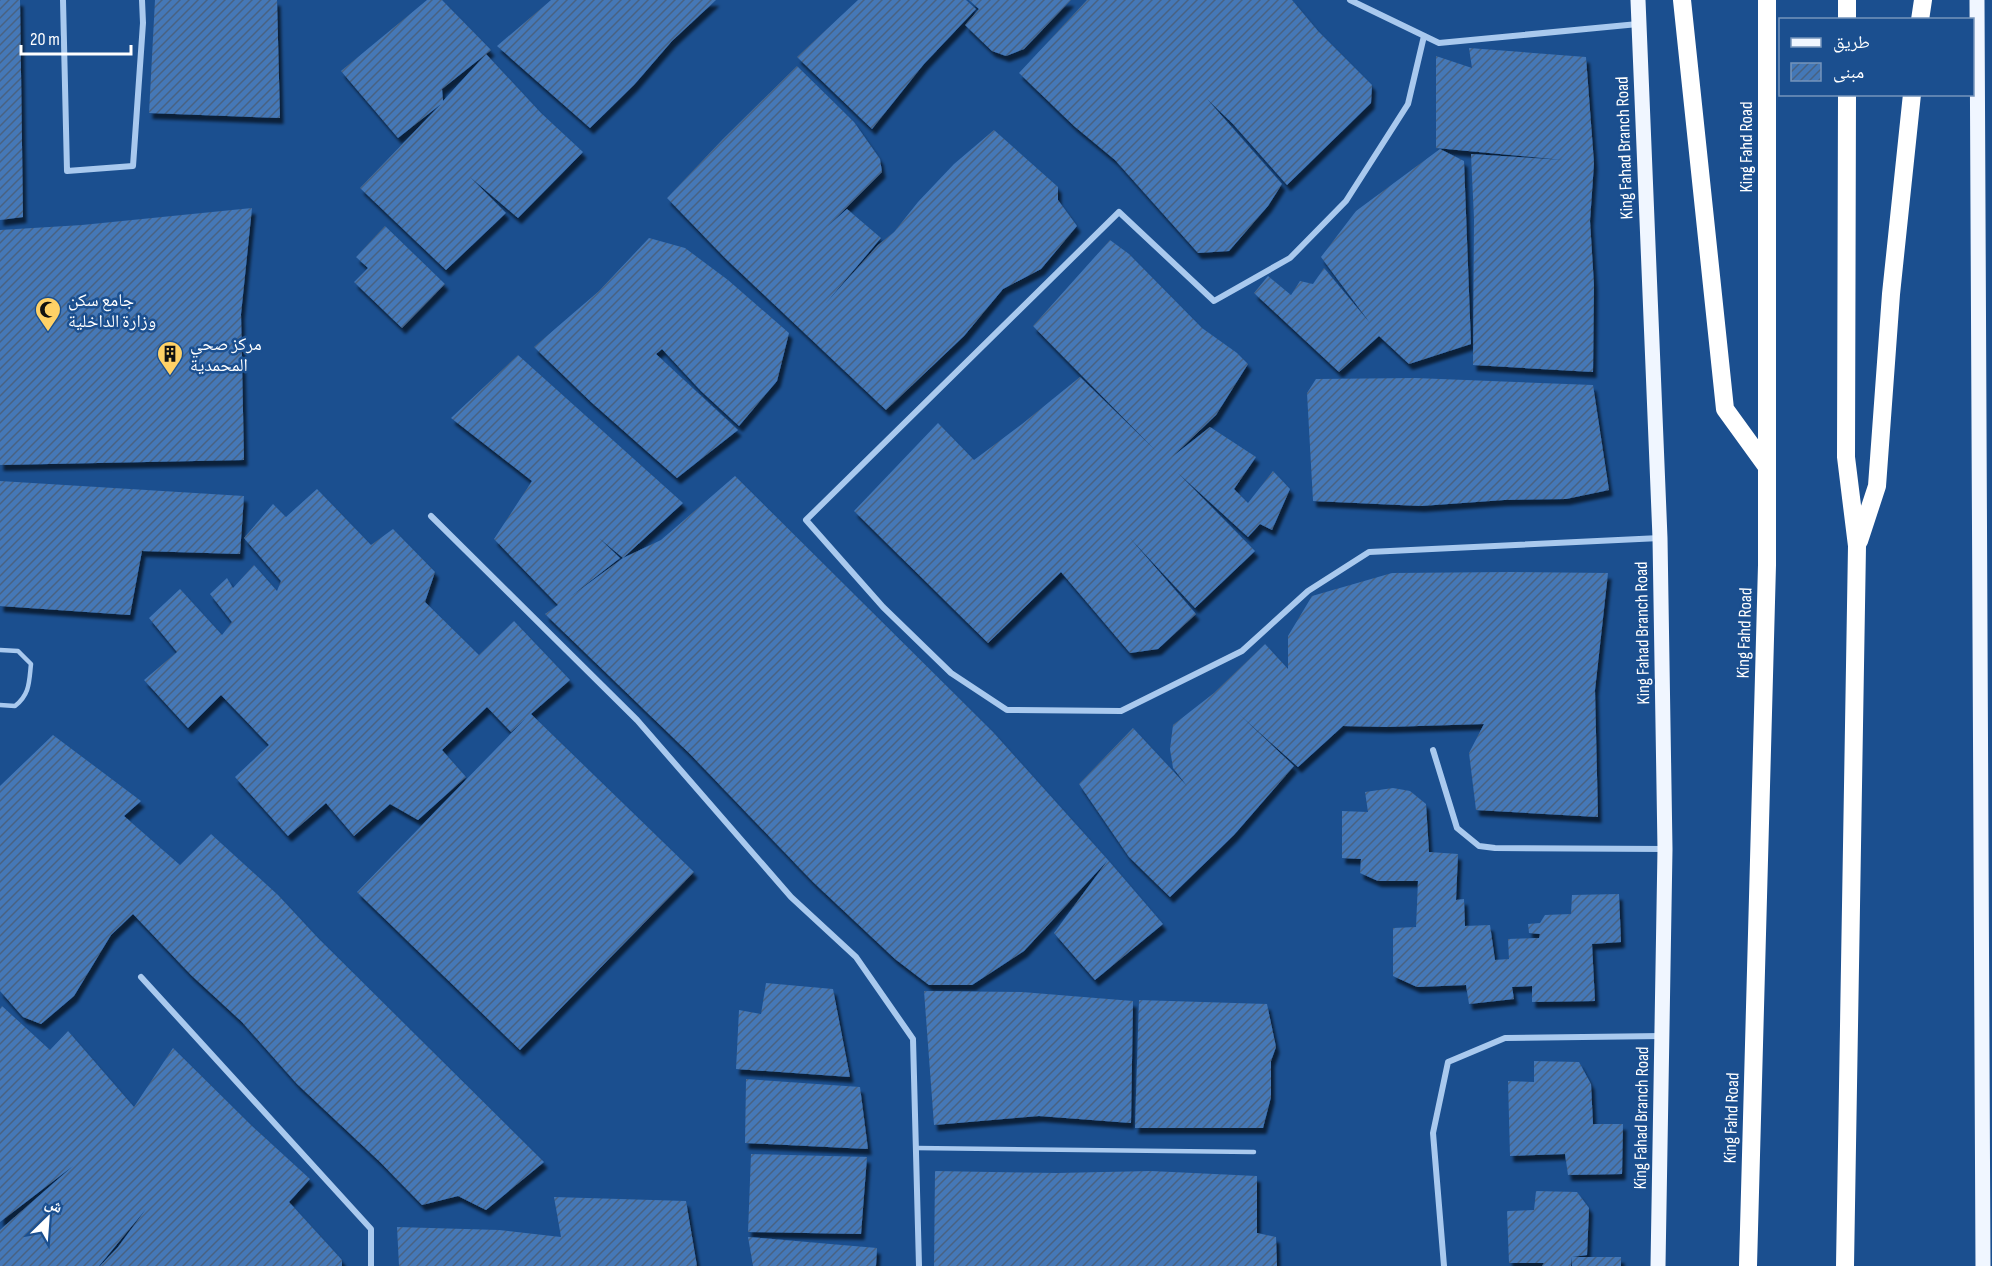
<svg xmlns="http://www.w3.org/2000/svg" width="1992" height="1266" font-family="'Sofia Sans Condensed','Noto Naskh Arabic',sans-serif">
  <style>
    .building { fill: url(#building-hatch); fill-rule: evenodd; filter: url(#shadow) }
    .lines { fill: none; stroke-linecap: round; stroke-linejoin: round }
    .service { stroke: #a9c9ee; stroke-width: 4.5 }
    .minor { stroke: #a9c9ee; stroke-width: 6 }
    .primary { stroke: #f0f6ff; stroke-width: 15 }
    .motorway { stroke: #fff; stroke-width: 18 }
    .labels { text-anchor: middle; stroke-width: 5; stroke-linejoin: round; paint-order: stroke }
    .street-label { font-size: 18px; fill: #fff; stroke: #1b4f8f }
    .poi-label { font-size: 18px; fill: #fff; stroke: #1b4f8f; text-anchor: start }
  </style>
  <defs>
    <pattern id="building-hatch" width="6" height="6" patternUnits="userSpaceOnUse" patternTransform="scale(1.5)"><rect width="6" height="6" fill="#4478b7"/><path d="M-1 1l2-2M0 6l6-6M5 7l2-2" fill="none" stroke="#486282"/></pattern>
    <filter id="shadow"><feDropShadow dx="3.5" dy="6" stdDeviation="1.5" flood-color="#0009"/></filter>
  </defs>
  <rect width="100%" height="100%" fill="#1b4f8f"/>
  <path class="building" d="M0 0H20L23 217 0 220Z
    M155 0H277L280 118 149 113Z
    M427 0H442L491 50 486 54 541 113 583 152 518 218 470 177 506 213 446 270 360 188 441 104 398 138 341 71ZM486 54 443 101 442 89Z
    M551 0H716L672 41 634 85 590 128 497 46Z
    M858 0H966L976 9 924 64 872 129 797 57Z
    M969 0H1071L1024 49 1006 56 992 51 965 25 979 9Z
    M1087 0H1292L1318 31 1372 85 1371 103 1287 185 1233 124 1207 99 1282 184 1268 206 1229 251 1198 253 1115 160 1074 126 1019 73Z
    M1469 48 1586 57 1594 163 1590 221 1594 285 1593 372 1473 365 1474 219 1471 154 1563 160 1436 148V56L1472 68Z
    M797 66 854 122 880 159 882 172 828 226 847 209 881 238 826 303 878 245 894 232 918 202 954 164 994 130 1058 187V200L1077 226 1041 269 1003 289 964 336 886 410 725 258 667 198 723 139Z
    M1440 149 1464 161 1471 344 1409 364 1379 336 1339 372 1254 293 1268 276 1291 295 1300 281 1313 284 1324 268 1370 323 1321 257 1356 211Z
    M252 208 241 314 244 460 0 465V230L82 225Z
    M385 226 445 284 402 328 354 282 368 268 356 257Z
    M649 238 685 248 728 280 789 333 777 381 739 426 701 391 662 349 656 354 738 430 677 478 591 402 534 347 599 291Z
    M1110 240 1129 254 1202 328 1237 353 1248 364 1216 415 1172 457 1210 427 1256 457 1234 489 1248 503 1273 471 1290 489 1272 530 1260 524 1248 537 1178 473 1255 551 1195 608 1129 537 1196 614 1158 649 1130 653 1061 572 988 643 854 511 938 423 974 460 1022 424 1080 377 1156 451 1033 326Z
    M518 355 683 503 623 558 661 540 735 476 993 732 1108 860 1163 924 1095 980 1054 933 1108 860 1024 951 972 985H929L895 959 813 882 690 754 545 614 558 605 494 539 532 481 451 418ZM599 538 623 558 570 597 620 558Z
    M1415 378 1593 385 1609 490 1566 499 1504 500 1421 506 1313 501 1307 393 1316 379Z
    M0 481 244 496 240 554 142 551 130 615 0 606Z
    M317 489 371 545 393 529 435 572 425 602 479 655 514 621 570 680 531 714 694 872 520 1050 357 892 526 718 511 732 487 707 442 750 466 777 418 820 390 804 354 836 326 803 288 836 235 777 269 745 221 695 188 728 144 680 177 652 149 618 180 589 222 635 232 622 210 594 227 578 233 588 254 565 277 591 281 581 244 538 273 504 286 517Z
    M1511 572 1608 573 1595 690 1598 817 1476 810 1469 753 1484 724 1386 727 1343 726 1298 767 1240 715 1294 766 1234 835 1170 897 1129 857 1079 784 1133 728 1187 786 1173 768 1170 749 1173 725 1214 693 1265 644 1288 669V636L1312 596 1392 573Z
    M53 735 141 801 124 816 180 865 211 834 278 895 318 938 544 1162 486 1210 458 1196 422 1205 380 1162 297 1084 242 1022 191 975 133 914 111 935 74 996 41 1024 23 1017 0 991V786Z
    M1393 788 1410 791 1426 804 1429 852 1458 854 1456 900 1464 899 1465 926 1490 925 1495 960 1509 959 1508 939 1539 938 1540 934 1529 933 1528 924 1540 923 1545 915 1571 914 1572 895 1619 894 1621 942 1592 944 1595 1001 1532 1002V986L1512 987 1514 999 1469 1004 1466 985 1417 987 1393 976V928L1416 927 1418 881H1378L1360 873 1361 859 1342 858V811L1368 812 1365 792Z
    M766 983 833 989 850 1077 736 1069 739 1010 761 1014Z
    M924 991 1022 992 1133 1001 1131 1123 1039 1116 934 1125Z
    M1139 1000 1267 1004 1276 1047 1271 1061V1097L1263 1128H1135Z
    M2 1006 50 1050 68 1031 134 1107 173 1048 252 1126 310 1179 289 1202 342 1260V1266H100L118 1247 146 1209 99 1266H0V1230L73 1166 0 1222V1009Z
    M1534 1061 1579 1062 1591 1084 1593 1124H1623L1622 1174 1568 1175 1565 1154 1510 1156 1508 1081 1534 1082Z
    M746 1079 860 1087 868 1149 745 1143Z
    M751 1154 867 1157 861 1234 748 1232Z
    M935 1171 1057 1173 1151 1171 1257 1176V1233L1276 1237 1277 1266H934Z
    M1536 1191 1577 1192 1589 1208 1587 1255 1572 1257 1571 1266H1542L1544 1263H1509L1507 1211 1534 1210Z
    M554 1197 686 1201 697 1266H399L397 1227 499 1230 561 1237Z
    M748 1237 877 1248 876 1266H753Z
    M1572 1257H1621V1266H1572Z"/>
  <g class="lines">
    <path class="service" d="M0 650 18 651 31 664C29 682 30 694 15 706L0 705
      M916 1148 1254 1152"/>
    <path class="minor" d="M63 0 67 171 133 166 143 23 142 0
      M1350 0 1439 43 1638 24
      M1424 36 1408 104 1346 201 1290 258 1214 301 1119 212 806 520 883 607 951 673 1007 710 1121 711 1242 651 1308 591 1369 552 1660 538
      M431 516 637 720 791 897 856 957 913 1039 919 1266
      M1433 750 1457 828 1479 846 1495 848 1665 849
      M141 977 371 1229V1266
      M1444 1266 1433 1133 1448 1062 1505 1038 1662 1036"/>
    <path class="primary" d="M1638 0 1660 538 1665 849 1658 1266
      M1977 0 1983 1266"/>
    <path class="motorway" d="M1682 0 1725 409 1767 467
      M1847 20V0
      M1920 20 1923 0
      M1859 541 1877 486 1891 294 1912 94
      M1748 1266 1767 565V0
      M1845 1266 1857 546 1846 457 1847 94"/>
  </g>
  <defs>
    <symbol id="mosque-pin" viewBox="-11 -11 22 30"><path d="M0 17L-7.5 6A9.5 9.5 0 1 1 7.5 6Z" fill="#ffd166" stroke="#1b4f8f"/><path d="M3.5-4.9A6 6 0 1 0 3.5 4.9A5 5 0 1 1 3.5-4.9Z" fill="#111"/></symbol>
    <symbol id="building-pin" viewBox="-11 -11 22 30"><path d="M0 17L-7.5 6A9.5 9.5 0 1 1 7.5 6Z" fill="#ffd166" stroke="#1b4f8f"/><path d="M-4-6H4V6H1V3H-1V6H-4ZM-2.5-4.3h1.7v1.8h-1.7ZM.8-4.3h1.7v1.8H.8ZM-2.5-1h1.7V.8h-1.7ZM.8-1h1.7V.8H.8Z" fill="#111"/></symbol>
  </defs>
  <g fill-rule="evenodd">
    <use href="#mosque-pin" x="33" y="295" width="30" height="40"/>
    <use href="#building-pin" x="155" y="339" width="30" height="40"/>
  </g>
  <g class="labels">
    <g class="street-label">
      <text transform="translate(1746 147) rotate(-90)" y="6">King Fahd Road</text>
      <text transform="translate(1624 148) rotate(-92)" y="6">King Fahad Branch Road</text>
      <text transform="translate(1642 633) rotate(-91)" y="6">King Fahad Branch Road</text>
      <text transform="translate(1744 633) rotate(-88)" y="6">King Fahd Road</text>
      <text transform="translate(1641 1118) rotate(-89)" y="6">King Fahad Branch Road</text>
      <text transform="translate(1731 1118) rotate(-88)" y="6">King Fahd Road</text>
    </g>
    <g class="poi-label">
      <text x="68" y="306">جامع سكن<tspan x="68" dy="21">وزارة الداخلية</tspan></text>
      <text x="190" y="350">مركز صحي<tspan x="190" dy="21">المحمدية</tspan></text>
    </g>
  </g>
  <rect x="1779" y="18" width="195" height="78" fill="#1b4f8f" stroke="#7695bc" stroke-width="1.5"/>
  <rect x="1791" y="38" width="30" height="9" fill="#f0f6ff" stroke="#7695bc" stroke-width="1.5"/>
  <text x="1833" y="48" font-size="18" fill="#ffffff">طريق</text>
  <rect x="1791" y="63" width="30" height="18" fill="url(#building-hatch)" stroke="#7695bc" stroke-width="1.5"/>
  <text x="1833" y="78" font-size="18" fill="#ffffff">مبنى</text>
  <g transform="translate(48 1218) rotate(25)" stroke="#1b4f8f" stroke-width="4.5" paint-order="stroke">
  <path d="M0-4.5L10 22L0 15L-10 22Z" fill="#ffffff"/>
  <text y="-9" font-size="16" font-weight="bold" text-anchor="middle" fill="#ffffff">ش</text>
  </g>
  <path d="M21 45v9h110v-9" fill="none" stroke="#ffffff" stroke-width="3"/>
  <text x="30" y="45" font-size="18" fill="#ffffff" stroke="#1b4f8f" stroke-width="4.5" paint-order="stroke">20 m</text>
</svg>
